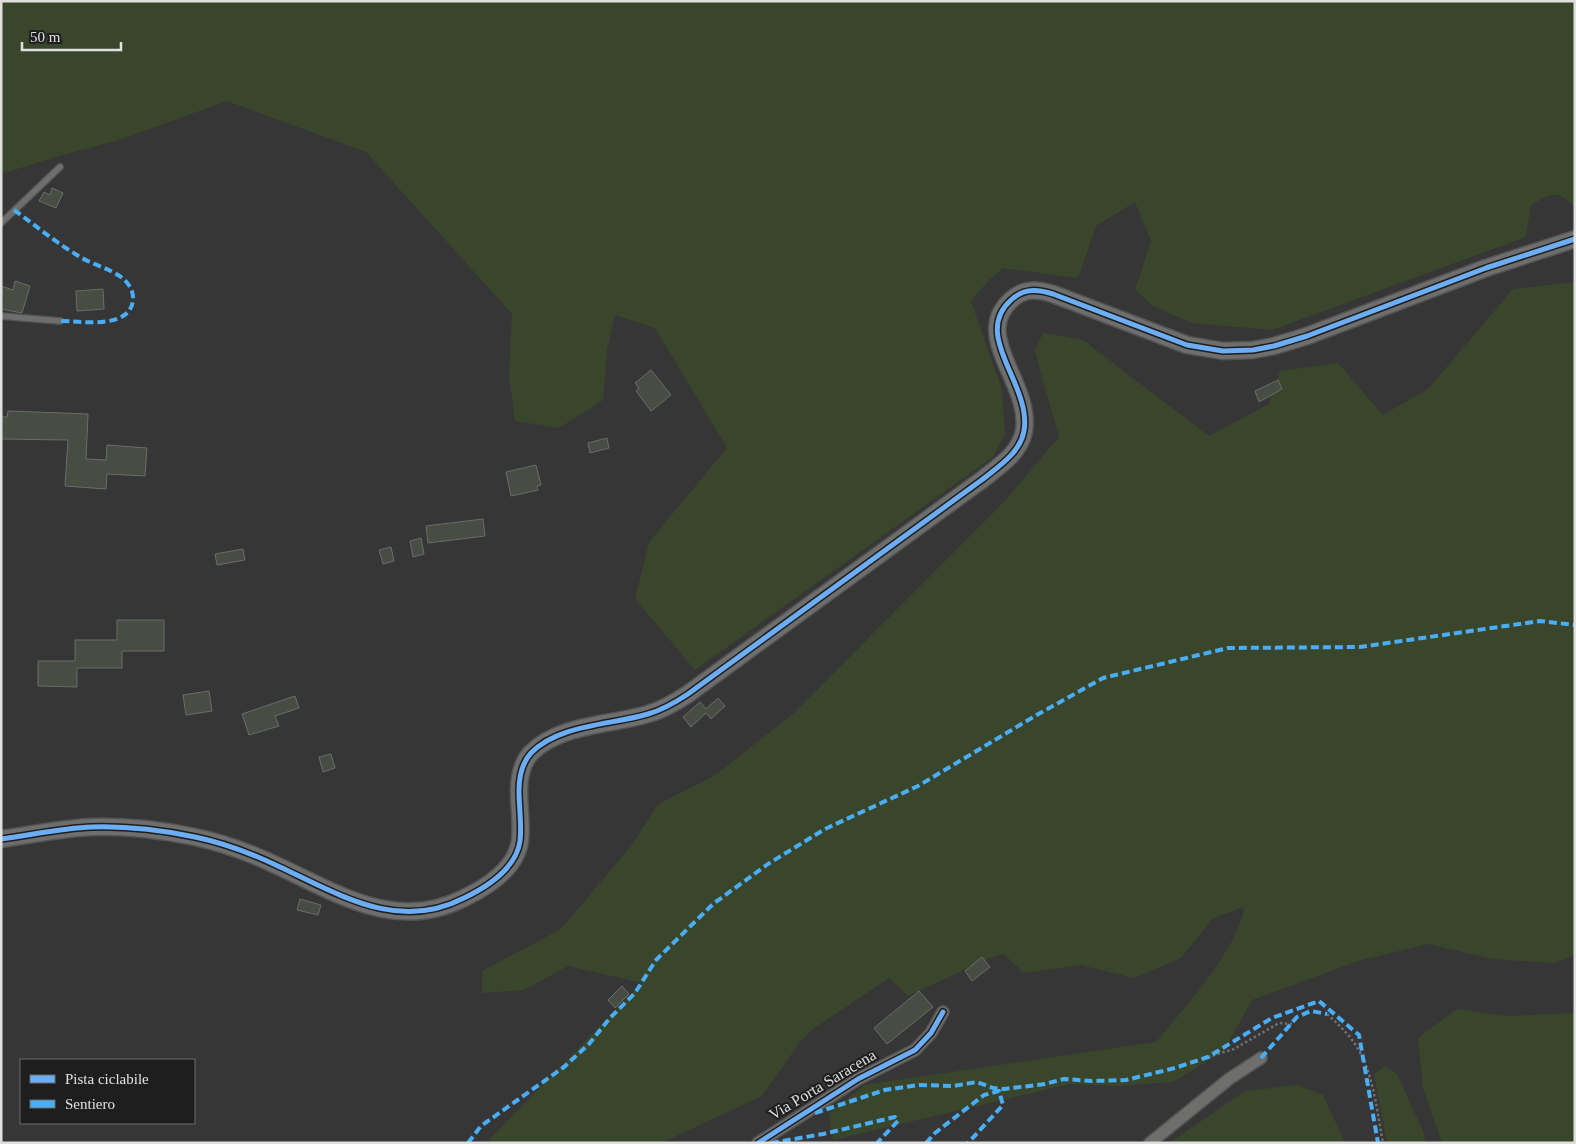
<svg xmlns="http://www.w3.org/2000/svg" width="1576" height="1144" font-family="'Times New Roman',serif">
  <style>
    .green { fill: #3a462c }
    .building { fill: #484d43; stroke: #6b6c6b }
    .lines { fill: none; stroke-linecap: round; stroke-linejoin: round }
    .lane-casing { stroke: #545454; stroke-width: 8 }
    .street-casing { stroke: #545454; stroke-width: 14 }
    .secondary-casing { stroke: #545454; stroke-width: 19 }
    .path { stroke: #6f706f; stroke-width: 2.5; stroke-dasharray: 2.5 2.5; stroke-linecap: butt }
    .lane { stroke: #6e6f6d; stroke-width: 5.5 }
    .street { stroke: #6e6f6d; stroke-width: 11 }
    .secondary { stroke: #6e6f6d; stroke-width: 16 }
    .quiet { stroke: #49aef6; stroke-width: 4; stroke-dasharray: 8 4; stroke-linecap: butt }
    .cycleway-casing { stroke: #1d1e1d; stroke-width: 8 }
    .cycleway { stroke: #6dadf4; stroke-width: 5 }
    .labels { text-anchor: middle; stroke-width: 4; stroke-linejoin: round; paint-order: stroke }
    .street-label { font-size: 16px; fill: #e0e1df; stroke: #1d1e1d }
  </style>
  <rect width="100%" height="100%" fill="#353635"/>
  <path class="green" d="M1 1H1575V207C1556 189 1553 193 1531 205L1526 237 1272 330 1192 323 1153 306 1135 290 1151 241 1135 202 1096 226 1078 278 1003 268 987 282 971 301 1002 390 1005 435 993 457 695 670 635 599 649 542 727 448 655 328 615 315 607 350 603 400 559 428 515 421 509 377 512 314 366 152 227 101 119 140 59 156 1 174Z
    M1575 282V955L1555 963 1492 959 1428 944 1358 961 1252 1000 1224 1051 1173 1082 1118 1086 1070 1084 833 1140 829 1114 864 1085 1156 1042C1185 1007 1237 951 1244 907L1213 918 1181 958 1134 978 1080 965 1024 973 1004 954 987 959 908 996 889 978 813 1029 800 1042 762 1096 661 1143H486L642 983 568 966 524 990 482 993V971L561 929 631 846 658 804 714 776 793 714 1003 503 1059 437 1039 367 1035 350 1043 333 1083 340 1209 436 1269 404 1280 371 1338 363 1383 415 1428 389 1513 289Z
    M1457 1009 1506 1016 1575 1013V1143H1442L1423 1088 1418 1038Z
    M1385 1066 1397 1074 1423 1131 1426 1143H1387L1374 1074Z
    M1297 1085 1323 1095 1345 1143H1169L1245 1091Z"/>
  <path class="building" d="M52 188 63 193 56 208 39 201 44 192 50 195Z
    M15 281 30 286 22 313 1 309V286L13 290Z
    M103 289 104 309 77 311 76 291Z
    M651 370 671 395 651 411 636 391 639 388 635 383Z
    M1278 380 1282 389 1259 402 1255 391Z
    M8 411 88 414 86 459 106 460 107 445 147 448 145 476 107 474 106 489 65 486 68 440 1 439V417H7Z
    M607 438 609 448 590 453 588 443Z
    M536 465 541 485 537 486 538 490 511 496 506 472Z
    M483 519 485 536 428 543 426 526Z
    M421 538 424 554 413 557 410 541Z
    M391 547 394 561 383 564 379 550Z
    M243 549 245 560 217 565 215 554Z
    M117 620H164V651H122V668H77V687L38 686V661H75V640H117Z
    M209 691 212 711 186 715 183 695Z
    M295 696 299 708 275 716 279 726 249 735 242 714Z
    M718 698 725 706 711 719 706 713 691 727 683 717 700 702 706 709Z
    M331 754 335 768 323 772 319 757Z
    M300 899 321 905 318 915 297 910Z
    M982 957 990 967 972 981 965 971Z
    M622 986 629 994 615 1008 608 1000Z
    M919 991 933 1007 887 1044 874 1028Z"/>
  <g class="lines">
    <defs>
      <path id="lane" d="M1 223 60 167
        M1 316 60 321"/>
      <path id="street" d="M758 1143 858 1079 915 1050 931 1033 943 1012
        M1150 1143 1229 1079 1261 1058"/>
      <path id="secondary" d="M1 839C31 835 62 828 92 827 126 826 161 830 195 837 224 843 253 854 280 867 340 895 398 932 464 898 487 887 516 869 520 841 522 825 519 807 519 791 519 777 521 764 531 753 559 724 612 725 648 714 662 710 676 702 688 694L983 479C999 466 1020 453 1024 431 1032 384 971 336 1011 300 1024 288 1037 289 1053 294L1187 345 1223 351 1253 350 1274 346 1307 336 1486 268 1575 239"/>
    </defs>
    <use href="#lane" class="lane-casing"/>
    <use href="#street" class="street-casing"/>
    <use href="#secondary" class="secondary-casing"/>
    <path class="path" d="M1327 1014C1339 1025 1350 1035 1358 1049 1374 1076 1377 1112 1383 1143
      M1208 1057 1234 1049 1279 1023 1292 1024"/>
    <use href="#lane" class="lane"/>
    <use href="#street" class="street"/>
    <use href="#secondary" class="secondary"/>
    <path class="quiet" d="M14 210C35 225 55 242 77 255 90 264 109 268 121 277 128 282 134 291 133 300 130 330 81 321 60 321
      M1261 1058 1297 1017 1311 1011 1327 1014
      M815 1113 885 1090 919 1085 953 1086 977 1082 993 1088 1004 1089 1045 1084 1064 1079 1092 1081 1126 1080 1175 1068 1208 1057 1272 1018 1319 1001 1359 1035 1378 1143
      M468 1143 481 1126 564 1067 589 1044 610 1018 635 993 656 960 713 904 768 864 825 829 918 786 1035 716 1103 678 1228 648 1360 647 1540 621 1575 625
      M771 1143 823 1134 895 1117 898 1121 877 1143
      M926 1143 935 1133 984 1095 999 1091 1003 1105 968 1143"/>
    <defs>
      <path id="cycleway" d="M1 839C31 835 62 828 92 827 126 826 161 830 195 837 224 843 253 854 280 867 340 895 398 932 464 898 487 887 516 869 520 841 522 825 519 807 519 791 519 777 521 764 531 753 559 724 612 725 648 714 662 710 676 702 688 694L983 479C999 466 1020 453 1024 431 1032 384 971 336 1011 300 1024 288 1037 289 1053 294L1187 345 1223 351 1253 350 1274 346 1307 336 1486 268 1575 239
        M758 1143 858 1079 915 1050 931 1033 943 1012"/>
    </defs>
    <use href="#cycleway" class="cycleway-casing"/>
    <use href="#cycleway" class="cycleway"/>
  </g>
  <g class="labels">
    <g class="street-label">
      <text transform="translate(822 1084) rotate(-31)" y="6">Via Porta Saracena</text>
    </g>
  </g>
  <rect width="1576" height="1144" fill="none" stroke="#e0e1df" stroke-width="5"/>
  <rect x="20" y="1059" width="175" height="65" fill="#1d1e1d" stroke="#6b6c6b"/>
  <rect x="30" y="1075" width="25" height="8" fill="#6dadf4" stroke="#6b6c6b"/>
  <text x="65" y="1084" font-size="15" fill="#e0e1df">Pista ciclabile</text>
  <rect x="30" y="1100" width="25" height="8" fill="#49aef6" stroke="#6b6c6b"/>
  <text x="65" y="1109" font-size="15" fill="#e0e1df">Sentiero</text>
  <path d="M22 42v8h99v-8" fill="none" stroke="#e0e1df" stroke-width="2.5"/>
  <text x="30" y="42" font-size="15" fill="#e0e1df" stroke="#1d1e1d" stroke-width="4" paint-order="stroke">50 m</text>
</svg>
